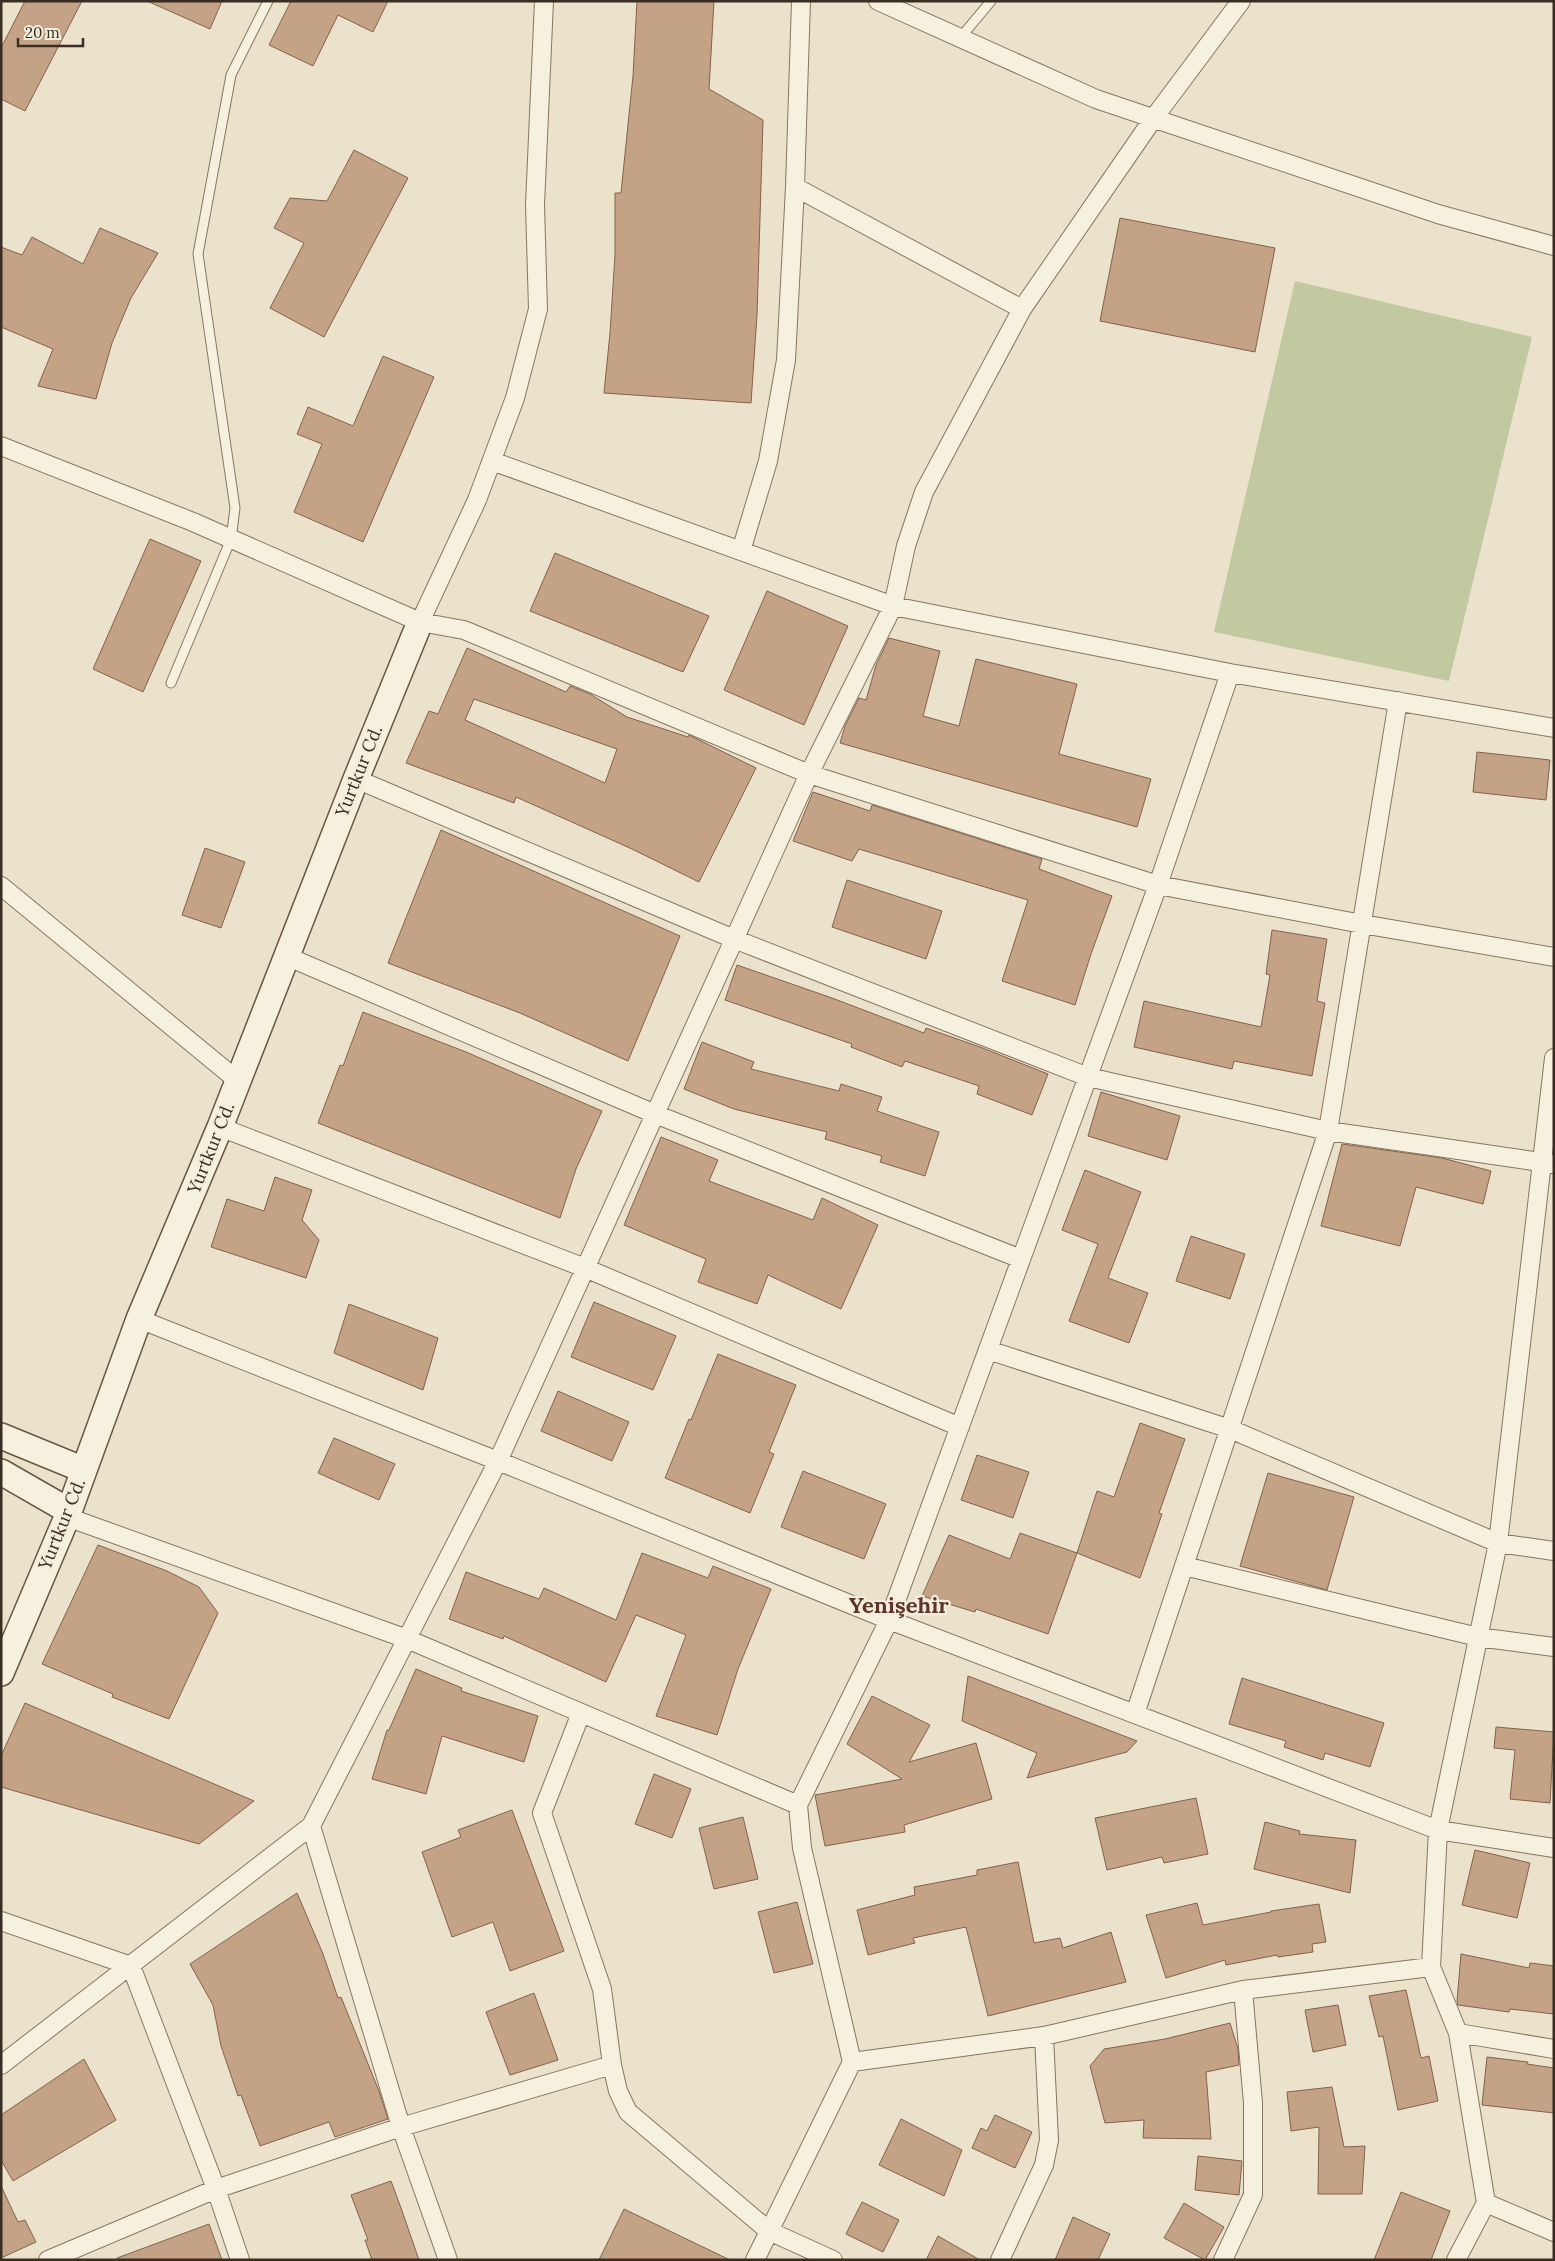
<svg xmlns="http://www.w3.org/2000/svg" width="1555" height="2261" font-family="Lora,serif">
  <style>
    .green { fill: #c2c8a0 }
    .building { fill: #c4a286; stroke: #83624a; fill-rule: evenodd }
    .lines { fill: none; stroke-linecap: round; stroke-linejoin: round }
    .lane-casing { stroke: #867661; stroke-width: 11 }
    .street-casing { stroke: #867661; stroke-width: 20 }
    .secondary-casing { stroke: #685744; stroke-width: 28 }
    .lane { stroke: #f6f0de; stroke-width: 9 }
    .street { stroke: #f6f0de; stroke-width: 18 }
    .secondary { stroke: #f6f0de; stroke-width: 25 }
    .labels { text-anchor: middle; stroke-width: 4.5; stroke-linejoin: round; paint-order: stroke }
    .street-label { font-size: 18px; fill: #382e23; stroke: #f3eddb }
    .district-label { font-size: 22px; font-weight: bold; fill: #603527; stroke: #f3eddb }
  </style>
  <rect width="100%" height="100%" fill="#ebe2cc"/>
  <path class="green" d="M1295 281 1532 337 1449 681 1214 632Z"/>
  <path class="building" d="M25 1H82L25 111 1 99V48Z
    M147 1H222L210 29Z
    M291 1H388L373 32 338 15 313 66 269 45Z
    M637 1H714L709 89 763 120 757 315 751 403 604 393 610 333 615 255V193H621L633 76Z
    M354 150 408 178 324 337 270 308 304 243 274 228 290 198 327 201Z
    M1120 218 1275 248 1255 352 1100 321Z
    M100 228 158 253 131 298 112 343 96 399 38 386 53 349 1 327V247L22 255 32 237 83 264Z
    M383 356 434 377 363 542 294 512 322 444 297 434 308 407 353 426Z
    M150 539 201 561 143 692 93 669Z
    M555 553 709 616 683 672 530 611Z
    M767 591 848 626 804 725 724 690Z
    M889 638 940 651 923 716 959 726 976 659 1077 684 1059 754 1151 779 1137 827 840 743 845 726 859 698 866 700 876 665Z
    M467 648 566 692 570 686 590 694 627 717 688 737 689 735 756 768 699 882 632 849 516 797 514 803 406 763 429 711 438 714ZM474 699 617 749 605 783 465 720Z
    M1477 752 1550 760 1546 800 1473 792Z
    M813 792 870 811 872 805 1042 859 1039 869 1112 896 1091 954 1075 1005 1002 981 1028 900 859 849 852 861 793 841Z
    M441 830 680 936 628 1061 520 1013 388 963Z
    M205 848 245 862 221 928 182 915Z
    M847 880 942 911 926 959 832 927Z
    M1272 930 1327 939 1317 1001 1325 1003 1312 1076 1234 1061 1232 1069 1134 1047 1144 1001 1261 1027 1270 975 1266 974Z
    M737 965 832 998 924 1033 926 1028 980 1047 1048 1074 1032 1115 977 1094 979 1086 905 1061 902 1067 851 1047 852 1044 725 1000Z
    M363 1012 466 1052 602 1111 576 1169 560 1218 318 1123 340 1065 343 1066Z
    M702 1042 754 1062 751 1069 839 1091 841 1084 882 1097 877 1111 939 1132 925 1176 880 1162 882 1156 825 1139 827 1132 734 1109 684 1089Z
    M1101 1092 1180 1116 1167 1160 1088 1136Z
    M661 1137 718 1160 709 1181 813 1220 822 1198 878 1225 841 1309 768 1275 757 1304 698 1282 706 1259 624 1225Z
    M1342 1144 1442 1158 1491 1171 1483 1204 1416 1187 1400 1246 1321 1226Z
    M1085 1170 1141 1192 1108 1278 1148 1293 1129 1343 1069 1321 1098 1244 1062 1230Z
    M275 1177 312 1190 302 1220 319 1240 306 1278 211 1247 227 1199 264 1211Z
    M1191 1236 1245 1254 1230 1299 1176 1281Z
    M594 1302 676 1336 653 1390 571 1357Z
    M349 1304 438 1338 423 1390 334 1353Z
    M718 1354 796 1385 769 1452 774 1454 750 1513 665 1478 689 1419 691 1420Z
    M558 1391 629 1422 612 1461 541 1431Z
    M1140 1423 1185 1439 1159 1513 1162 1514 1140 1578 1077 1553 1097 1491 1114 1497Z
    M334 1438 395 1464 379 1500 318 1473Z
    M977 1455 1029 1472 1013 1518 961 1500Z
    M803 1471 886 1504 864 1559 781 1527Z
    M1268 1473 1354 1497 1327 1590 1240 1566Z
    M1020 1533 1077 1553 1048 1634 976 1609 975 1612 922 1596 949 1535 1010 1559Z
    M98 1545 167 1571 199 1587 218 1613 169 1719 112 1697 113 1694 42 1664Z
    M642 1553 708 1578 713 1566 771 1589 738 1669 717 1735 656 1716 686 1635 636 1615 606 1682 504 1636 503 1639 449 1619 466 1572 539 1599 544 1588 616 1620Z
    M416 1669 462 1688 461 1691 538 1716 524 1762 442 1736 426 1794 372 1779 387 1730H389Z
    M968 1676 1054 1709 1137 1741 1127 1752 1027 1778 1037 1753 962 1721Z
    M1242 1678 1384 1723 1370 1767 1325 1753 1323 1760 1284 1747 1286 1741 1229 1724Z
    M872 1696 930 1725 909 1762 976 1743 992 1799 904 1825 905 1832 825 1846 815 1795 902 1779 847 1744Z
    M25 1703 254 1801 199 1844 1 1787V1756Z
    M1496 1727 1554 1732 1550 1803 1510 1799 1515 1750 1494 1748Z
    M654 1774 691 1789 672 1838 635 1824Z
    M1196 1798 1208 1854 1164 1863 1162 1857 1107 1870 1095 1818Z
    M512 1810 564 1951 510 1971 493 1922 452 1937 422 1852 461 1837 458 1830Z
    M743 1817 758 1879 714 1889 699 1828Z
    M1265 1822 1300 1831 1299 1834 1356 1840 1350 1893 1254 1869Z
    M1475 1850 1530 1863 1517 1918 1462 1905Z
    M1018 1862 1034 1943 1060 1938 1063 1948 1111 1932 1126 1982 988 2016 966 1927 913 1938 915 1943 868 1955 857 1910 915 1895 914 1887 977 1875V1870Z
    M297 1893 323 1954 338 1998 341 1997 379 2091 388 2119 335 2137 329 2122 260 2146 241 2095 238 2096 221 2046 213 2005 190 1964Z
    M797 1902 813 1964 774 1973 758 1912Z
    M1197 1903 1203 1925 1271 1912V1911L1319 1904 1326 1942 1312 1944 1313 1952 1278 1957 1277 1955 1226 1965 1225 1960 1166 1978 1146 1915Z
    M1461 1954 1529 1968 1530 1963 1554 1966V2014L1510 2009 1509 2012 1458 2005 1457 2001Z
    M1406 1990 1421 2058 1429 2056 1438 2101 1398 2110 1383 2036 1379 2037 1369 1996Z
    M534 1993 558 2060 510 2075 486 2012Z
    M1338 2005 1346 2045 1313 2052 1305 2010Z
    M1230 2023 1238 2049 1239 2065 1206 2072 1211 2139 1143 2138 1144 2120 1105 2123 1090 2066 1104 2049 1165 2039Z
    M1487 2057 1528 2062 1527 2064 1554 2068V2113L1482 2105Z
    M84 2059 116 2120 13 2181 1 2160V2115Z
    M1332 2087 1344 2147 1365 2146 1362 2194H1318L1319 2127 1291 2131 1287 2092Z
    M995 2115 1032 2132 1015 2168 972 2148 981 2128 987 2131Z
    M901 2119 962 2150 944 2196 879 2165Z
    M1198 2156 1242 2161 1239 2195 1195 2190Z
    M391 2181 401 2208 419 2260H372L365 2240H368L351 2195Z
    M1 2186 18 2222 25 2220 36 2242 1 2258Z
    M1401 2192 1450 2211 1431 2260H1374Z
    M862 2202 899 2220 883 2252 846 2234Z
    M1184 2203 1224 2227 1205 2260 1164 2238Z
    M624 2209 730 2260H599Z
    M1073 2217 1110 2234 1098 2260H1055Z
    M209 2224 222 2260H118L117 2258Z
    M938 2236 980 2260H926Z"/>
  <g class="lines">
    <defs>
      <path id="lane" d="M961 37 991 1
        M171 683 231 539 235 508 198 254 231 75 268 1"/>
      <path id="street" d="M878 1 1096 99 1438 214 1554 246
        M795 187 1022 309
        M1 446 193 522 420 622 464 630 809 774 1158 885 1362 924 1554 957
        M492 461 893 606 1230 673 1554 728
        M741 551 768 461 786 360 795 187 801 1
        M420 622 477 500 515 398 538 309 535 205 544 1
        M356 779 734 939 1088 1077 1328 1131 1554 1164
        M1 886 237 1080
        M286 956 655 1114 1021 1259
        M220 1127 585 1268 960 1427
        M139 1319 498 1461 889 1620 1438 1830 1554 1848
        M988 1350 1230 1429 1498 1543 1554 1551
        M67 1517 407 1639 798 1805
        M1184 1566 1478 1637 1554 1647
        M581 1713 542 1813 602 1989 612 2065 618 2091 628 2112 769 2231 833 2260
        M1135 1714 1328 1131 1398 701
        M311 1826 401 2127 448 2260
        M1 1921 131 1966 216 2189 240 2260
        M1458 2033 1554 2049
        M852 2062 1044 2036 1243 1990 1431 1967
        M1 2065 311 1826 498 1461 809 774 893 606 906 546 924 492 1022 309 1153 119 1241 1
        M1486 2203 1554 2232
        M48 2260 216 2189 401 2127 612 2065
        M755 2260 852 2062 802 1848 798 1805 889 1620 1158 885 1230 673
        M1000 2260 1044 2165 1049 2140 1044 2036
        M1223 2260 1253 2195V2103L1243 1990
        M1456 2260 1486 2203 1458 2033 1431 1967 1438 1830 1498 1543 1554 1058"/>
      <path id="secondary" d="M1 1436 84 1470
        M1 1472 69 1511
        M1 1673 67 1517 139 1319 220 1127 356 779 420 622"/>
    </defs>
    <use href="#lane" class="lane-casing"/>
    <use href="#street" class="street-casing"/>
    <use href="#secondary" class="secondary-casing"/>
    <use href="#lane" class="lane"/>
    <use href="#street" class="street"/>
    <use href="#secondary" class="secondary"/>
  </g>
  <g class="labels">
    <g class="street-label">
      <text transform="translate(359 771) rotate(-68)" y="6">Yurtkur Cd.</text>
      <text transform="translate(211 1148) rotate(-68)" y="6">Yurtkur Cd.</text>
      <text transform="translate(62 1524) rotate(-68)" y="6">Yurtkur Cd.</text>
    </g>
    <g class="district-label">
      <text x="899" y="1613">Yenişehir</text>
    </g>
  </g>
  <rect width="1555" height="2261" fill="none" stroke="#382e23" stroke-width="5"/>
  <path d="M18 38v8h65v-8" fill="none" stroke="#382e23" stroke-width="2.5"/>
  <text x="25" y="38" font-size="15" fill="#382e23" stroke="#f3eddb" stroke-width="4" paint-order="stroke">20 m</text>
</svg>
